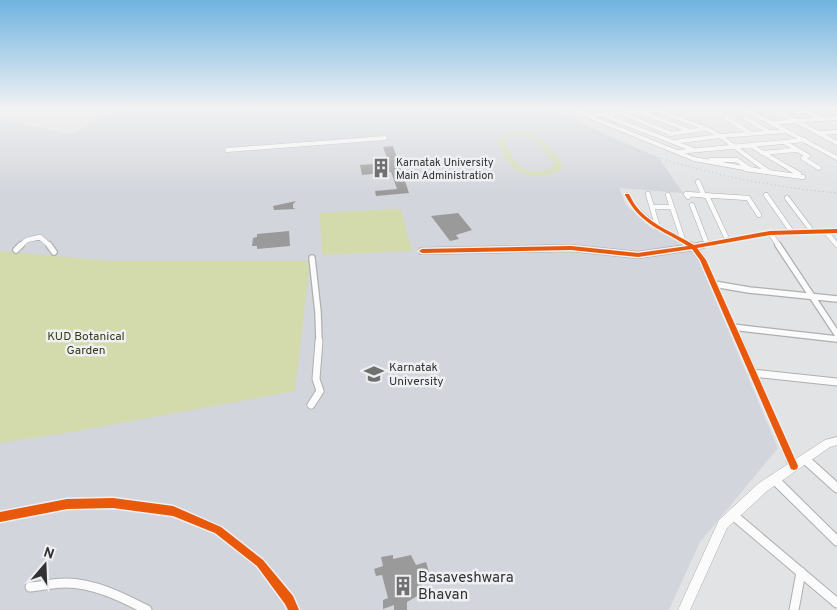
<svg xmlns="http://www.w3.org/2000/svg" width="837" height="610" font-family="Overpass,sans-serif">
  <style>
    .built { fill: #d2d5db }
    .green { fill: #d3dbac; fill-rule: evenodd }
    .building { fill: #9a9a9a }
    .lines { fill: none; stroke-linecap: round; stroke-linejoin: round }
    .street-far4-casing { stroke: #aeafb0; stroke-width: 5 }
    .street-far3-casing { stroke: #aeafb0; stroke-width: 5.5 }
    .street-far2-casing { stroke: #aeafb0; stroke-width: 8 }
    .street-far1-casing { stroke: #aeafb0; stroke-width: 9 }
    .street-casing { stroke: #aeafb0; stroke-width: 11 }
    .secondary-casing { stroke: #aeafb0; stroke-width: 1 }
    .street-far4 { stroke: #fbfbfb; stroke-width: 4 }
    .street-far3 { stroke: #fbfbfb; stroke-width: 4.5 }
    .street-far2 { stroke: #fbfbfb; stroke-width: 5.5 }
    .street-far1 { stroke: #fbfbfb; stroke-width: 7 }
    .street { stroke: #fbfbfb; stroke-width: 9 }
    .secondary { fill: #fbfbfb; fill-rule: evenodd }
    .rail { stroke: #bebebf; stroke-width: 1; stroke-dasharray: 1 3; stroke-linecap: butt }
    .cycleway-casing { stroke: #eff0f3; stroke-width: 3 }
    .cycleway { fill: #e8590c; fill-rule: evenodd }
    .labels { text-anchor: middle; stroke-width: 5; stroke-linejoin: round; paint-order: stroke }
    .far-poi-label { font-size: 11px; fill: #323233; stroke: #eff0f3; text-anchor: start }
    .park-label { font-size: 12px; fill: #353a13; stroke: #eff0f3 }
    .poi-label { font-size: 12px; fill: #323233; stroke: #eff0f3; text-anchor: start }
    .near-poi-label { font-size: 15px; fill: #323233; stroke: #eff0f3; text-anchor: start }
  </style>
  <rect width="100%" height="100%" fill="#e2e3e4"/>
  <path class="built" d="M124 108H547L659 158 683 193 619 188 626 205 651 228 675 239 696 254 778 448 700 542 669 610H0V119L70 134Z"/>
  <path class="green" d="M509 133C539 130 545 142 562 164L561 169C549 178 523 178 512 166 506 160 502 150 497 142L499 138ZM512 136C537 133 542 146 555 164L554 167C545 174 528 174 519 166 513 160 509 150 504 142L505 139Z
    M393 209 401 210 412 251 322 255 320 213Z
    M0 251 111 261H310L295 391 72 432 0 443Z"/>
  <path class="building" d="M393 146 409 193 376 196 375 191 397 189 391 172 362 175 360 165 389 163 383 147Z
    M296 201 293 204V208L296 209 274 210 273 206Z
    M458 213 472 230 456 235 459 239 450 241 431 216Z
    M289 231 290 246 257 249V246H252L253 238 257 237V234Z
    M393 555V559L411 555 416 565 426 562 430 575 420 579 424 592 407 602V610H394V605L383 609V600L388 598 382 575 376 576 374 569 383 566 381 557Z"/>
  <g class="lines">
    <defs>
      <path id="street-far4" d="M574 108 588 116 694 159 755 170
        M656 108V110L707 129 720 136 787 131
        M743 108 837 158
        M771 108 837 143
        M798 108 819 118
        M641 112 690 131
        M621 113 672 134
        M603 115 694 150
        M588 116 656 110
        M726 118 750 133
        M745 118 769 132
        M772 123 837 118
        M819 133 837 132
        M669 134 704 129
        M673 142 720 136 766 170
        M784 142 808 156 803 158 819 168
        M750 145 792 170
        M227 150 385 138
        M678 152 805 140
        M762 153 797 150
        M710 160H737L750 169"/>
      <path id="street-far3" d="M746 169 803 177
        M764 169 769 172
        M790 169 799 174
        M698 182 704 196
        M648 194 658 228
        M627 195C642 222 667 231 692 246
        M668 195 683 240
        M766 195 792 232
        M707 196 728 241
        M688 197 686 194 748 198 759 215
        M787 198 812 231
        M692 205 707 244
        M652 207H671
        M825 231 837 245
        M770 233 779 246
        M20 246 27 240 40 237 50 246
        M696 246 770 233 837 231"/>
      <path id="street-far2" d="M49 245 54 252
        M703 245 693 247 703 260 739 342
        M778 245 837 334
        M16 250 21 245
        M422 251 571 248 638 255 693 247 690 245
        M312 258 318 312 319 342
        M714 284 749 290 837 299
        M732 327 837 339"/>
      <path id="street-far1" d="M739 341 792 462
        M752 373 837 382
        M311 405 320 391 316 379 319 341
        M805 459 808 462"/>
      <path id="street" d="M791 460 794 466
        M806 460 837 488
        M774 479 837 541
        M733 515 837 603
        M0 517 67 504 113 503 173 511 218 530 260 563 289 600 294 610
        M30 587C42 586 53 583 65 583 94 583 122 597 147 610
        M794 610 801 572"/>
      <path id="secondary" d="M837 437V445L830 447 767 491 727 528 690 610H678L719 520 759 483 825 440Z"/>
    </defs>
    <use href="#street-far4" class="street-far4-casing"/>
    <use href="#street-far3" class="street-far3-casing"/>
    <use href="#street-far2" class="street-far2-casing"/>
    <use href="#street-far1" class="street-far1-casing"/>
    <use href="#street" class="street-casing"/>
    <use href="#secondary" class="secondary-casing"/>
    <use href="#street-far4" class="street-far4"/>
    <use href="#street-far3" class="street-far3"/>
    <use href="#street-far2" class="street-far2"/>
    <use href="#street-far1" class="street-far1"/>
    <use href="#street" class="street"/>
    <use href="#secondary" class="secondary"/>
    <path class="rail" d="M549 108C573 121 596 134 621 144 690 171 763 186 837 193"/>
    <defs>
      <path id="cycleway" d="M625 194H629C632 200 635 206 640 211 654 226 676 234 694 245L770 231 837 229V233L770 235 697 248 706 260 798 466 797 469 794 470 791 469 700 260 692 249 638 257 571 250 422 253 419 251 422 249 571 246 638 253 688 246C661 229 641 225 625 195Z
        M113 498 173 506 221 527 263 560 293 596 299 610H288L285 604 257 566 215 533 173 516 113 508 67 509 0 522V512L67 499Z"/>
    </defs>
    <use href="#cycleway" class="cycleway-casing"/>
    <use href="#cycleway" class="cycleway"/>
  </g>
  <linearGradient id="sky" x2="0" y2="1"><stop stop-color="#70b3df"/><stop offset="0.56" stop-color="#f2f2f3"/><stop offset="1" stop-color="#f2f2f3" stop-opacity="0"/></linearGradient>
  <rect width="837" height="193" fill="url(#sky)"/>
  <defs>
    <symbol id="building-bare" viewBox="-9 -9 18 18"><path d="M-4-6H4V6H1V3H-1V6H-4ZM-2.5-4.3h1.7v1.8h-1.7ZM.8-4.3h1.7v1.8H.8ZM-2.5-1h1.7V.8h-1.7ZM.8-1h1.7V.8H.8Z" fill="#707071" stroke="#eff0f3" stroke-width="2.5" paint-order="stroke"/></symbol>
    <symbol id="university-bare" viewBox="-9 -9 18 18"><path d="M0-5L7-2L0 1L-7-2ZM-4 1L0 2.5L4 1V4Q0 6-4 4Z" fill="#707071" stroke="#eff0f3" stroke-width="2.5" paint-order="stroke"/></symbol>
  </defs>
  <g fill-rule="evenodd">
    <use href="#building-bare" x="367" y="154" width="28" height="28"/>
    <use href="#university-bare" x="360" y="360" width="28" height="28"/>
    <use href="#building-bare" x="389" y="572" width="28" height="28"/>
  </g>
  <g class="labels">
    <g class="far-poi-label">
      <text x="396" y="166">Karnatak University<tspan x="396" dy="13">Main Administration</tspan></text>
    </g>
    <g class="park-label">
      <text x="86" y="340">KUD Botanical<tspan x="86" dy="14">Garden</tspan></text>
    </g>
    <g class="poi-label">
      <text x="389" y="371">Karnatak<tspan x="389" dy="14">University</tspan></text>
    </g>
    <g class="near-poi-label">
      <text x="418" y="582">Basaveshwara<tspan x="418" dy="17">Bhavan</tspan></text>
    </g>
  </g>
  <g transform="translate(45 565) rotate(19)" stroke="#eff0f3" stroke-width="4" paint-order="stroke">
  <path d="M0-4L9 19L0 12L-9 19Z" fill="#323233"/>
  <text y="-8" font-size="14" font-weight="bold" text-anchor="middle" fill="#323233">N</text>
  </g>
</svg>
